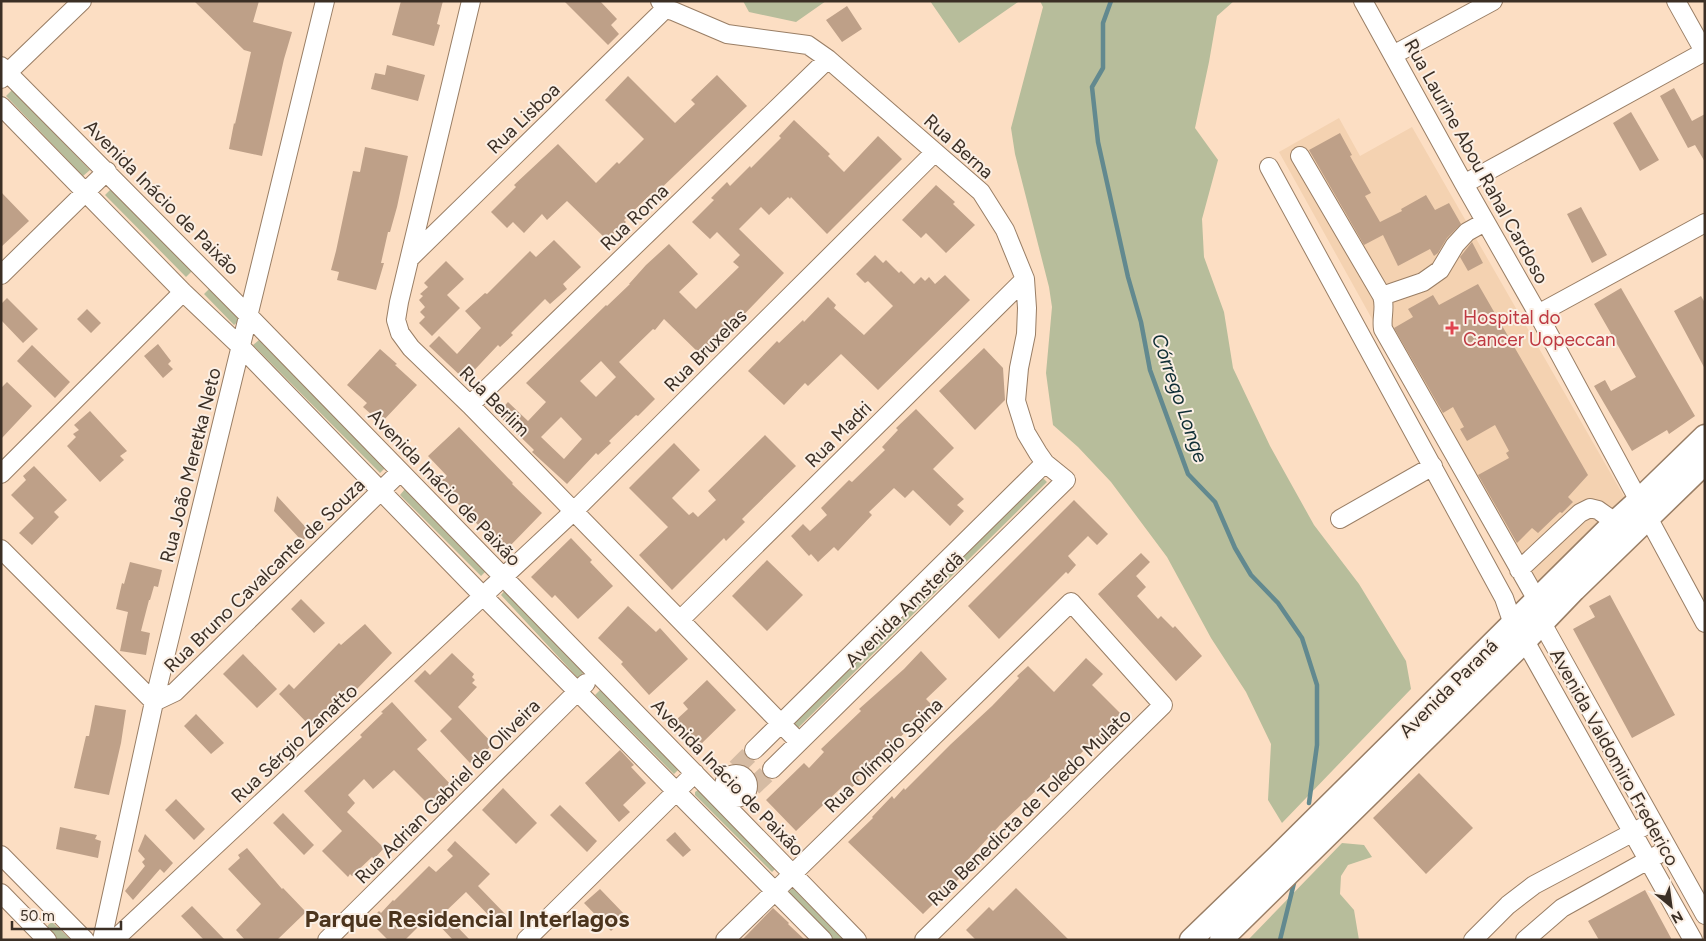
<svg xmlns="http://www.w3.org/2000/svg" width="1706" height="941" font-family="Figtree,sans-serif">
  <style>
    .built { fill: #f4d2b1 }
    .green { fill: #b7bd9b }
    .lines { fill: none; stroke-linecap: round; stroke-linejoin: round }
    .stream { stroke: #62898f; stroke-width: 4.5 }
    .building { fill: #bea088; fill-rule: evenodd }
    .minor-tunnel { stroke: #d5bba3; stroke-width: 18; stroke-dasharray: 18 9; stroke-linecap: butt }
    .minor-casing { stroke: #997e65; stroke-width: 20 }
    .major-casing { stroke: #997e65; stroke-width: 25 }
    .minor { stroke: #fff; stroke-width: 18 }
    .major { stroke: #fff; stroke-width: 22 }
    .health-dot { fill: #e0444e; stroke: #fbefe4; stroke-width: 2 }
    .labels { text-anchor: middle; stroke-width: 4; stroke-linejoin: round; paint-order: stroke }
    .street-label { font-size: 19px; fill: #3b2f25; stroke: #fbefe4 }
    .health-label { font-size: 19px; fill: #be3a42; stroke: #fbefe4; text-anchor: start }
    .water-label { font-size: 20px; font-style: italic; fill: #0f2e35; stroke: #fbefe4 }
    .district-label { font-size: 24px; font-weight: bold; fill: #4b341d; stroke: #fbefe4 }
  </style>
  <rect width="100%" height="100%" fill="#fcdec3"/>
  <path class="built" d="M1339 118 1360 156 1412 127 1626 500 1527 597 1279 152Z"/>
  <path class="green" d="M743 1H826L796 22 749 12Z
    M930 1H1018V2L959 43Z
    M1040 1H1234L1217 16 1209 62 1195 128 1218 160 1202 219 1204 257 1224 312 1233 368 1270 446 1314 525 1359 584 1406 661 1411 689 1282 823 1268 800 1271 744 1246 692 1211 638 1167 557 1111 482 1078 447 1053 425 1046 373 1052 307 1049 287 1015 154 1011 128 1043 7Z
    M12 90 90 170 83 176 6 96Z
    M111 189 192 271 186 277 105 195Z
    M209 289 240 320 234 325 204 294Z
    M259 340 386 467 380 473 253 345Z
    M1042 477 1047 482 798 728 793 723Z
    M405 489 486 571 481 576 400 495Z
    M506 589 585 671 578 678 501 595Z
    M601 689 680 768 674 774 595 695Z
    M698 790H700L777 867 772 872 695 795V792Z
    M1342 843 1364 845 1372 857 1348 865 1341 876 1340 894 1354 910 1359 940H1248Z
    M793 888 844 940H834L788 892Z
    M52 922 71 940H58L47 930 48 925Z"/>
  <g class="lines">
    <path class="stream" d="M1111 1 1103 23V68L1092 87 1098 142 1128 277 1141 322 1150 370 1188 474 1215 502 1235 548 1251 575 1278 603 1302 638 1317 685V745L1309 803
      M1280 940 1294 883"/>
  </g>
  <path class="building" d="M194 1H259L253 22 292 32 284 59 262 156 229 149 234 123 235 124 251 52 244 50Z
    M401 1H443L437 24 440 25 434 46 392 35Z
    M564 1H600L617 19 611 25 619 34 608 45Z
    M847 6 862 29 842 42 826 20Z
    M387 65 425 75 418 101 371 89 375 73 385 75Z
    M717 75 747 106 653 196 651 194 624 220 626 222 607 240 567 201 547 220 542 214 524 233 513 222 507 228 491 212 516 187 514 185 558 144 596 183 617 162 619 164 644 139 605 100 628 76 675 123 695 104 691 100Z
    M1674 88 1692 121 1705 114V162L1695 145 1688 148 1660 96Z
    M1631 112 1659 160 1640 171 1613 123Z
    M794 120 830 154 828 156 844 172 878 136 902 159 827 234 791 197 790 199 788 197 769 215 761 207 739 229 784 273 703 357 664 319 655 330 653 329 619 362 655 399 638 416 636 415 609 441 611 443 598 455 596 453 567 484 532 452 534 450 497 414 508 402 528 421 546 402 526 383 606 305 607 306 630 284H629L646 265 669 244 698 274 679 292 696 309 739 267 733 262 740 255 717 232 710 239 692 222 714 200 711 198 727 182 730 186 750 166 751 168 781 138 779 136ZM601 361 616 377 596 397 580 381ZM561 417 582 439 564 459 541 437Z
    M1340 133 1352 155 1350 156 1371 193 1365 196 1380 222 1402 211 1401 209 1426 195 1435 210 1449 203 1461 224 1447 238 1438 253 1434 256 1430 249 1398 266 1383 235 1364 245 1309 150Z
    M365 147 408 156 397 207 390 232H388L381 263H384L376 290 337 280 339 272 331 270 336 251 353 171 360 172Z
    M936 185 955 202 953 204 975 225 946 253 926 233 921 238 902 220Z
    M1 192 29 221 1 247Z
    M1581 207 1607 255 1592 263 1567 214Z
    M554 240 581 267 563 284 567 289 550 304 545 299 511 333 513 335 500 347 498 345 465 380 429 346 439 336 457 354 481 328 465 311 485 293 487 294 530 251 536 257Z
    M1472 242 1483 263 1468 271 1460 257Z
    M875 255 883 263 886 260 899 273 901 271 914 284 921 277 925 281 929 277 935 284 945 275 970 300 878 390 841 354 808 386 805 383 784 405 748 371 777 341 779 343 803 320 804 322 828 297 836 305 834 308 864 335 893 306 868 281 865 283 856 274Z
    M446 261 464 279 447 295 460 308 432 336 419 323 425 317 420 312 425 307 419 300 423 296 420 294 428 287 424 283Z
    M1478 284 1588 475 1568 497 1573 502 1562 513 1560 512 1538 533 1532 528 1517 543 1478 475 1509 458 1506 453 1509 451 1495 425 1467 441 1460 429 1464 427 1453 407 1443 413 1394 328 1413 317 1408 309 1433 295 1439 305Z
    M1621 288 1695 416 1669 434 1667 430 1632 451 1594 386 1605 380 1611 391 1636 377 1594 304Z
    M1701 296 1705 303V369L1674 311Z
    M7 298 38 329 23 343 1 320V304Z
    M87 309 101 323 91 333 77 319Z
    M158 344 171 361 168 364 173 369 163 378 144 356Z
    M32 345 70 382 55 398 17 361Z
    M984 348 1003 368 1005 400 975 430 939 391Z
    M380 349 397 364 395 365 417 385 381 423 363 407 367 403 347 385Z
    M7 382 32 406 1 439V388Z
    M916 409 954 448 933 469 964 499 957 505 964 511 950 526 913 490 905 498 894 488 869 512 872 515 838 551 834 547 818 562 811 554 809 556 791 536 803 524 810 531 827 515 821 508 849 480 852 482 885 450 882 447 898 430 896 428Z
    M90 411 127 451 120 456 124 460 100 482 67 446 76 437 73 434 79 430 74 425Z
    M459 427 513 483 512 484 542 513 504 552 458 504 460 502 440 482 447 476 428 456Z
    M765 435 796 466 742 519 745 522 726 541 724 538 672 590 639 555 668 527 629 488 674 443 700 470 672 498 689 515 693 512 698 517 716 500 708 491Z
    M34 466 67 500 54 512 59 517 32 545 19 533 34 518 11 495 26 480 23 476Z
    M277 496 311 533 302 541 274 511Z
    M1074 500 1108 534 1097 545 1088 536 1068 556 1076 565 1068 574 1066 572 999 639 968 606Z
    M571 538 592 560 590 562 613 586 578 619 555 595 552 598 531 577Z
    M1141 553 1150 562 1136 576 1146 587 1137 596 1158 619 1161 616 1173 628 1175 626 1202 656 1176 681 1098 594Z
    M767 560 803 595 767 631 732 596Z
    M130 562 162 570 158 587 154 586 150 600H149L141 631 150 633 146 655 120 651 128 612 116 609 122 583 124 584Z
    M1610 595 1675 715 1632 738 1573 629 1595 617 1589 606Z
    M301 599 325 623 314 633 291 609Z
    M628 606 656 632 660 628 688 659 649 695 621 664 623 662 598 638Z
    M365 624 392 653 355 691 354 690 350 694 347 691 311 727 279 694 289 684 294 689 339 643 341 645Z
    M921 651 947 679 926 699 933 706 857 778 860 780 849 790 844 785 796 831 766 800 804 763 809 768 824 752 821 749 861 711 859 709 904 669Z
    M452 653 474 674 472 677 475 680 472 683 477 687 458 707 493 744 485 752 483 750 470 763 440 731 452 719 414 681 425 670 430 675Z
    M243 654 277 689 257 708 223 674Z
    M1086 658 1103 674 1092 685 1124 717 1091 750 1088 746 1055 780 1051 776 1000 825 963 865 968 870 923 914 848 842 873 818 872 817 892 796 894 799 904 788 905 790 951 744 992 706 1019 678 1017 676 1028 666 1054 692Z
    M707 680 736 710 700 745 676 720 688 709 683 703Z
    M392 702 427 740 417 749 453 787 444 795 441 792 429 805 394 770 373 789 364 779 348 795 355 803 347 812 384 848 374 859 372 857 352 876 350 874 348 877 322 851 342 831 304 791 362 737 360 735 383 713 381 712Z
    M95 705 126 710 121 743 109 795 74 788 86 736H89Z
    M196 714 224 743 211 754 184 726Z
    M620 750 634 765 631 767 646 783 623 805 630 812 619 822 585 783Z
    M1419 773 1473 828 1426 874 1373 818Z
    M503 788 537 823 516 844 482 810Z
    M176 799 205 829 194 840 165 810Z
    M560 805 597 841 587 852 550 815Z
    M283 813 314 845 304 855 273 823Z
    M60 827 97 835 95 839 101 841 98 858 56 849Z
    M675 832 691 850 683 857 666 840Z
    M145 834 173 863 164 873 160 869 133 900 125 891 145 866 142 862 145 859 138 851Z
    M455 841 490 874 478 886 509 918 500 927 466 892 444 913 470 940H453L436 922 435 923 429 918 427 920 426 919 405 940H388L369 921 379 911 381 913 393 900 394 901 429 866 436 872 453 856 447 850Z
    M247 848 282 889 283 888 306 912 277 940H245L236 930 261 904 228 869 240 858 238 855Z
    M1016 888 1069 940H976L966 930 989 907 993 911Z
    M600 889 626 916 611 931 584 903Z
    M1645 890 1672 940H1599L1588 921Z
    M192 906 225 940H204L181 916Z
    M773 908 789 923 788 924 805 940H742Z"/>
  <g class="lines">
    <path class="minor-tunnel" d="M736 768 754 750
      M753 787 772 769"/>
    <defs>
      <path id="minor" d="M471 1 399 302 396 320 400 333 411 348 470 405 799 742
        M660 1 665 9 673 11 727 34 808 45 828 59 981 192 1005 230 1025 279 1027 308 1026 334 1019 368 1016 401 1026 433 1038 453 1045 463 1066 480 772 769
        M1363 1 1464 184 1538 314 1705 623
        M1676 1 1705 53
        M1393 55 1493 1
        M1 66 248 315 857 940
        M1 79 82 1
        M1 106 183 292 241 347 483 596 823 940
        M1300 156 1382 296C1386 307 1381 318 1383 329L1537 600
        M1269 167 1504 598 1513 624 1525 641 1693 940
        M1464 184 1704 52
        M410 258 665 9
        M1 275 107 171
        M1382 296 1423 282 1440 270 1455 245 1467 232 1485 222
        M1538 314 1705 223
        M470 405 828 59
        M1 474 183 292
        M1340 519 1433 466
        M1 549 154 702 175 692 400 472
        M1519 570 1580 513 1590 508 1598 510 1615 522
        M1534 616 1542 623 1705 915
        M680 620 1025 279
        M754 750 1045 463
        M724 786a12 12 0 1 1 24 0a12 12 0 1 1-24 0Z
        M1 855 85 940
        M1 893 47 940
        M102 940 154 702 325 1
        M114 940 574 511 935 152
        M327 940 586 683
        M526 940 695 773
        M725 940 1071 602 1163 705 924 940
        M1473 940 1508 905 1534 885 1643 827
        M1525 940 1562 908 1659 854"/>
      <path id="major" d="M1191 940 1278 856 1615 522 1638 501 1705 436
        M1221 940 1525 641 1574 590 1705 463"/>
    </defs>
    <use href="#minor" class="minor-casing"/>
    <use href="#major" class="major-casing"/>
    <use href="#minor" class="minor"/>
    <use href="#major" class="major"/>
  </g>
  <path class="health-dot" d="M1449.5 320.5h5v5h5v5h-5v5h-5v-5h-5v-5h5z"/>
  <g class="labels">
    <g class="street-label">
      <text transform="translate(523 118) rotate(-44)" y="7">Rua Lisboa</text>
      <text transform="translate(959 146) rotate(42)" y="7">Rua Berna</text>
      <text transform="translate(1477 161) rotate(61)" y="7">Rua Laurine Abou Rahal Cardoso</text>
      <text transform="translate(162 197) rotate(45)" y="7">Avenida Inácio de Paixão</text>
      <text transform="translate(634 217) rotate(-44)" y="7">Rua Roma</text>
      <text transform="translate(705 350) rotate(-45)" y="7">Rua Bruxelas</text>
      <text transform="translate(495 401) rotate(45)" y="7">Rua Berlim</text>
      <text transform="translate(838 434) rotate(-45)" y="7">Rua Madri</text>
      <text transform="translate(190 465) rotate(-76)" y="7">Rua João Meretka Neto</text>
      <text transform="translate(445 487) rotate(46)" y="7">Avenida Inácio de Paixão</text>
      <text transform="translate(264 575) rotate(-44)" y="7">Rua Bruno Cavalcante de Souza</text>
      <text transform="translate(904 609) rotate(-44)" y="7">Avenida Amsterdã</text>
      <text transform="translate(1448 688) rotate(-45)" y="7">Avenida Paraná</text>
      <text transform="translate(294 743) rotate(-43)" y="7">Rua Sérgio Zanatto</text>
      <text transform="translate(883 755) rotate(-44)" y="7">Rua Olímpio Spina</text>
      <text transform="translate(1615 757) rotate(61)" y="7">Avenida Valdomiro Frederico</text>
      <text transform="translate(728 777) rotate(46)" y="7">Avenida Inácio de Paixão</text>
      <text transform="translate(447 791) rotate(-45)" y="7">Rua Adrian Gabriel de Oliveira</text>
      <text transform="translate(1029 807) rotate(-44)" y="7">Rua Benedicta de Toledo Mulato</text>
    </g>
    <g class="health-label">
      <text x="1463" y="324">Hospital do<tspan x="1463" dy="22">Cancer Uopeccan</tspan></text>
    </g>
    <g class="water-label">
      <text transform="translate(1180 398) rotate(71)" y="7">Córrego Longe</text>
    </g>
    <g class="district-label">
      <text x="467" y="927">Parque Residencial Interlagos</text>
    </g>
  </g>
  <rect width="1706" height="941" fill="none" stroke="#3b2f25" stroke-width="5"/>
  <g transform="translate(1671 906) rotate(151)" stroke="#fbefe4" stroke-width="4" paint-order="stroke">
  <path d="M0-4L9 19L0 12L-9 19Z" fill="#3b2f25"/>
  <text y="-8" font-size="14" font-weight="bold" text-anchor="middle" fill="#3b2f25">N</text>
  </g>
  <path d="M12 921v8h109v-8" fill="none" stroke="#3b2f25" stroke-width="2.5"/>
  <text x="20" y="921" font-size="15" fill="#3b2f25" stroke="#fbefe4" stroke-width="4" paint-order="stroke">50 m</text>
</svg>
